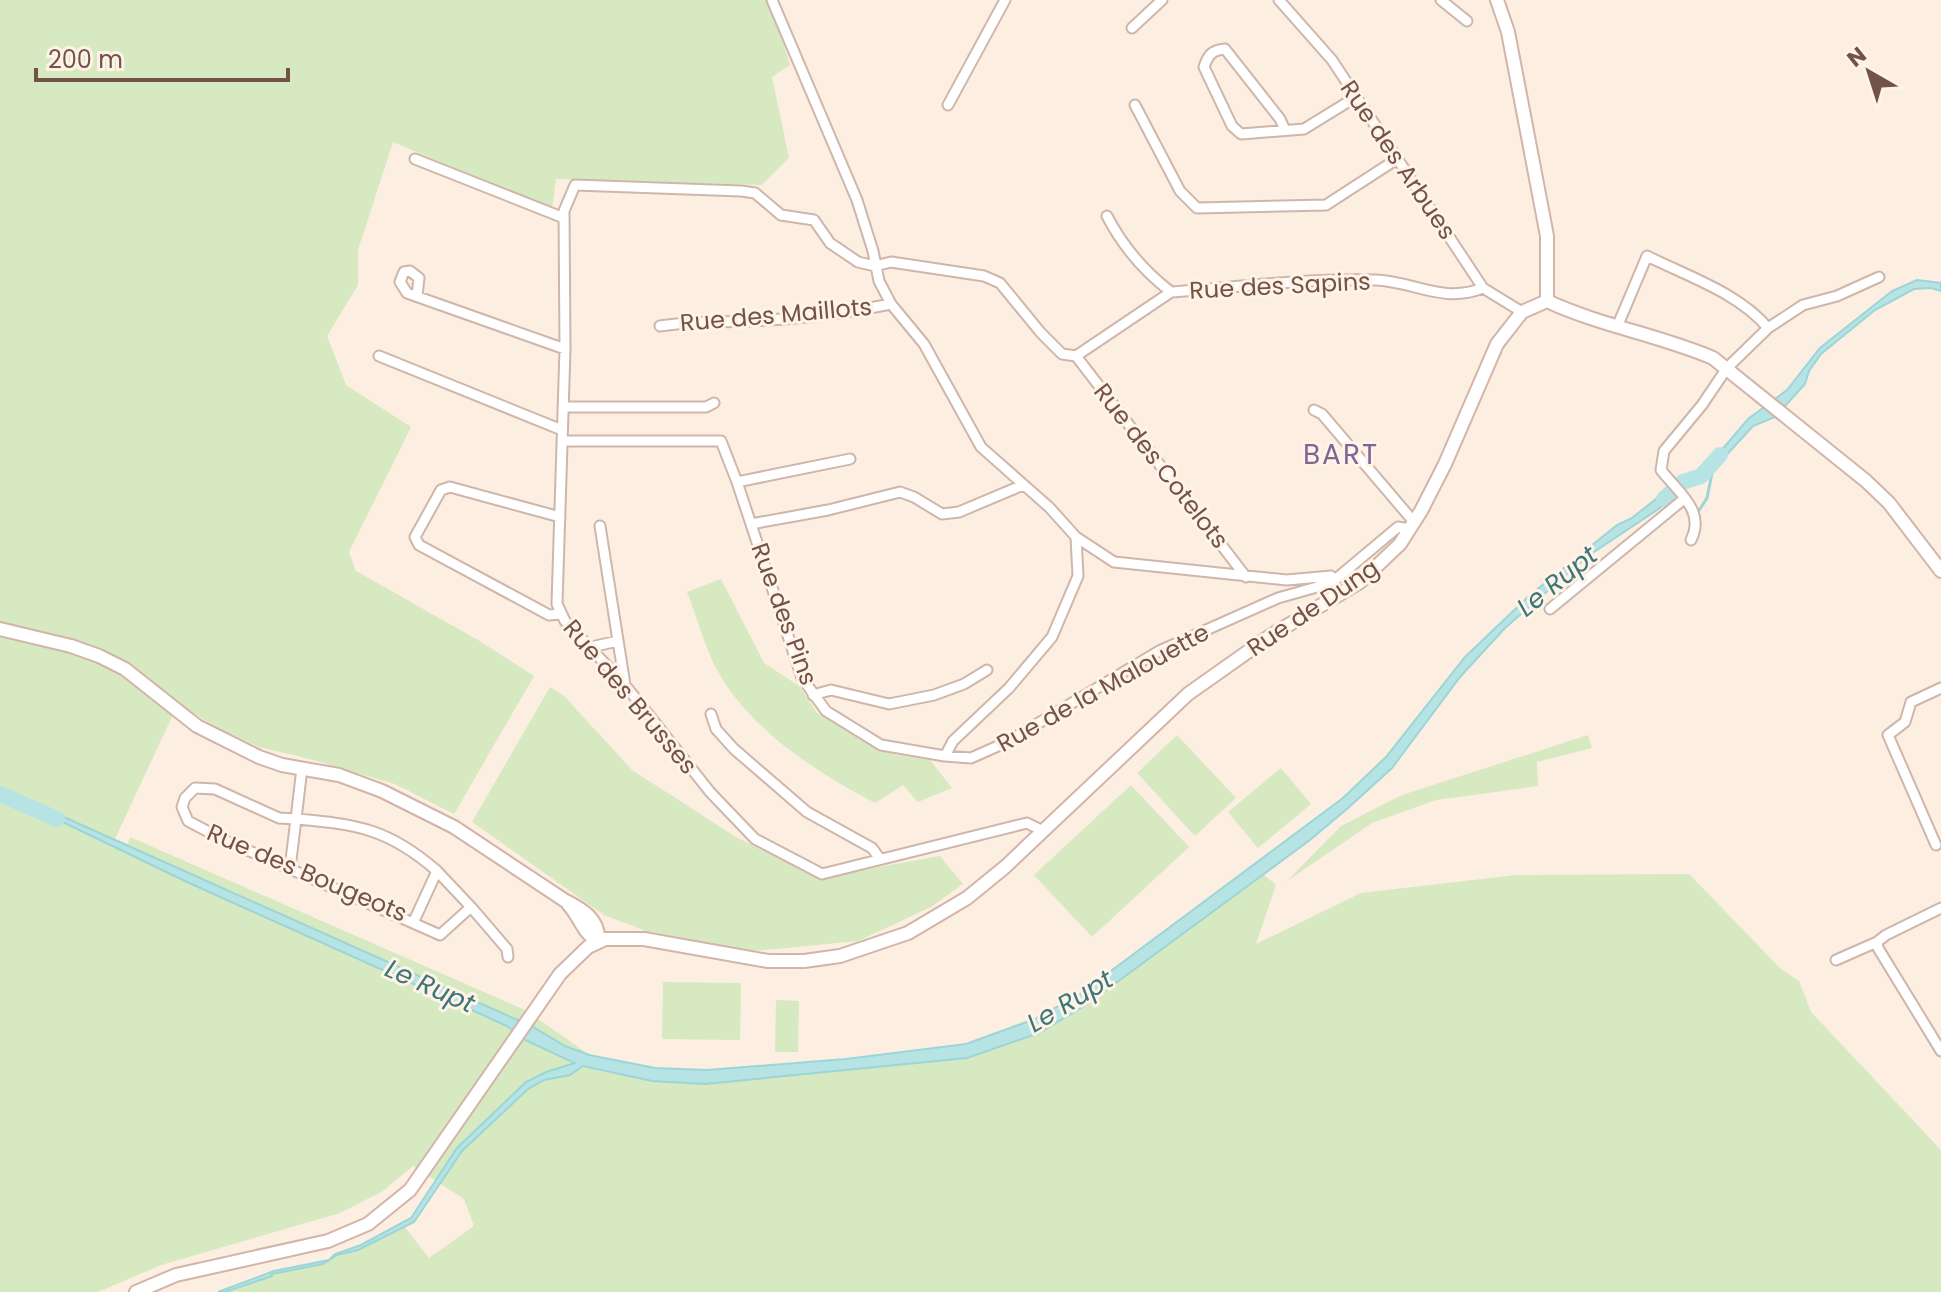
<svg xmlns="http://www.w3.org/2000/svg" width="1941" height="1292" font-family="Poppins,sans-serif">
  <style>
    .green { fill: #d6e9c0 }
    .water { fill: #b6e4e5; stroke: #9cd5d7; stroke-width: 2 }
    .lines { fill: none; stroke-linecap: round; stroke-linejoin: round }
    .stream { stroke: #9cd5d7; stroke-width: 3 }
    .river { stroke: #b6e4e5; stroke-width: 16 }
    .minor-casing { stroke: #cfb6ab; stroke-width: 13 }
    .secondary-casing { stroke: #d2b5a8; stroke-width: 16 }
    .minor { stroke: #fff; stroke-width: 9 }
    .secondary { stroke: #fff; stroke-width: 12 }
    .labels { text-anchor: middle; stroke-width: 6; stroke-linejoin: round; paint-order: stroke }
    .street-label { font-size: 24px; fill: #735248; stroke: #fff3e7 }
    .water-label { font-size: 26px; font-style: italic; fill: #3c7678; stroke: #fff3e7 }
    .quarter-label { font-size: 28px; letter-spacing: 2px; fill: #7f6496; stroke: #fff3e7 }
  </style>
  <rect width="100%" height="100%" fill="#fceee1"/>
  <path class="green" d="M0 0H771L790 65 772 77 789 158 762 185 556 179 552 209 393 142 358 250V285L327 336 346 385 411 427 349 552 356 571 478 640 534 676 454 814 395 784 310 759 259 747 218 728 178 704 115 839 128 844 130 837 525 1010 597 1060 705 1079 954 1055 1042 1029 1117 982 1263 874 1276 885 1256 944 1361 893 1516 875 1689 874 1780 968 1799 981 1811 1012 1941 1150V1292H221L262 1277 327 1261 404 1226 429 1258 474 1226 464 1199 413 1166 383 1191 340 1213 161 1265 98 1292H0Z
    M721 579 764 663 799 686 817 713 862 741 896 755 930 760 952 788 918 802 903 785 875 803C814 771 744 726 713 662 703 640 696 615 687 592Z
    M550 687 564 696 632 770 736 837 818 878 940 856 963 884 931 907 858 941 753 951 646 931 604 915 472 822Z
    M1177 735 1236 798 1195 836 1137 773Z
    M1588 735 1592 748 1537 762 1538 786 1436 800 1372 823 1287 881 1341 826 1402 795Z
    M1281 768 1311 804 1258 848 1228 812Z
    M1131 785 1189 847 1092 937 1034 875Z
    M663 982 741 983 740 1040 662 1039Z
    M776 1000 799 1001 798 1052H775Z"/>
  <path class="water" d="M1917 280 1941 283V291L1931 288 1914 289 1875 310 1821 354 1809 371 1805 384 1775 417 1753 426 1710 473 1704 467 1715 458 1748 419 1787 390 1820 348 1892 291Z
    M1671 487 1674 494 1660 508 1588 556 1505 628 1460 677 1392 768 1348 808 1310 840 1086 1005 1039 1033 967 1058 705 1084 652 1081 583 1066 570 1075 544 1080 528 1089 462 1151 414 1222 358 1250 337 1255 323 1264 272 1274V1276L225 1292H218L274 1271 329 1260 335 1254 361 1245 411 1218 457 1148 526 1082 546 1072 575 1063 525 1040 507 1026 187 882 40 811 66 818 533 1027 565 1046 589 1055 655 1068 707 1070 846 1059 966 1044 1035 1019 1080 994 1343 798 1386 757 1465 657 1530 595 1617 525 1632 518Z"/>
  <g class="lines">
    <path class="stream" d="M1698 512 1707 498 1713 468"/>
    <path class="river" d="M1664 499 1683 482 1701 476 1720 455
      M0 794 57 819"/>
    <defs>
      <path id="minor" d="M772 0 857 200 873 251 879 281 891 304 924 344 981 447 1049 507 1076 537 1078 576 1052 637 1009 688 953 741 945 756 971 758 1007 742 1159 651 1278 598 1317 587 1336 579 1398 527 1409 529
        M1279 0 1332 60 1483 288 1522 312
        M1441 0 1467 21
        M1132 28 1162 0
        M948 105 1005 0
        M1135 105 1180 191 1197 208 1326 205 1397 159
        M1285 130 1280 119 1225 49C1212 50 1208 55 1204 67L1232 126 1241 134 1304 129 1356 97
        M415 159 564 218
        M1107 216C1122 245 1145 272 1171 292 1239 287 1307 278 1375 280 1414 281 1442 304 1483 288
        M417 296 419 278 410 271 404 272 400 282 407 293 565 349
        M660 326C695 320 731 323 767 320 808 318 850 312 891 304
        M1617 327 1647 256C1687 276 1739 293 1768 328
        M379 356 562 430
        M1076 356 1246 577
        M1076 356 1171 292
        M563 407H706L714 403
        M1314 410 1322 414 1414 522
        M563 441H721L737 482 802 678 826 711 881 745 945 756
        M737 482 850 459
        M560 517 450 487 441 490 415 537 419 545 549 615 560 614
        M751 524 828 510 900 492 914 497 942 514 959 512 1023 485
        M600 526 625 685
        M1076 537 1114 562 1287 580 1331 576 1336 579
        M1691 540C1706 511 1678 492 1661 470L1664 451 1702 405 1727 368 1768 328 1803 305 1837 296 1879 277
        M1550 609 1684 499
        M591 647 618 641
        M813 695 831 690 889 704 934 695 964 684 987 670
        M711 714 716 729 734 749 807 812 872 848 880 859
        M1041 830 1027 823 822 874 755 839 710 792 625 685 565 621 557 604 565 349 564 211 575 185 741 191 755 193 781 215 814 220 830 243 858 262 875 266 891 262 984 276 1000 283 1041 333 1062 354 1076 356
        M1936 845 1888 735 1905 722 1911 702 1941 688
        M290 868 296 819C357 824 389 829 437 871L413 923 222 839 188 821 182 807 185 798 195 788 215 789 279 818 296 819 302 768
        M437 871 471 907
        M1941 908 1886 935 1877 942 1878 948 1941 1051
        M413 923 440 935 471 907 507 949 508 957
        M1836 960 1877 942"/>
      <path id="secondary" d="M1497 0 1508 32 1547 236V301C1601 326 1659 335 1713 358L1866 481 1889 503 1941 571
        M0 629 71 646 99 656 125 669 197 726 259 757 282 765 339 775 382 791 454 827 564 900C582 909 600 919 598 942
        M568 904C580 917 583 933 598 942
        M136 1292 176 1275 328 1241 368 1224 410 1190 560 974 588 947 605 939H644L768 961H804L840 956 908 933 967 898 1005 867 1188 694 1270 636 1360 582 1400 544 1421 511 1445 464 1497 344 1522 312 1547 301"/>
    </defs>
    <use href="#minor" class="minor-casing"/>
    <use href="#secondary" class="secondary-casing"/>
    <use href="#minor" class="minor"/>
    <use href="#secondary" class="secondary"/>
  </g>
  <g class="labels">
    <g class="street-label">
      <text transform="translate(1398 160) rotate(56)" y="8">Rue des Arbues</text>
      <text transform="translate(1280 286) rotate(-3)" y="8">Rue des Sapins</text>
      <text transform="translate(776 315) rotate(-5)" y="8">Rue des Maillots</text>
      <text transform="translate(1161 466) rotate(52)" y="8">Rue des Cotelots</text>
      <text transform="translate(1313 608) rotate(-34)" y="8">Rue de Dung</text>
      <text transform="translate(784 614) rotate(70)" y="8">Rue des Pins</text>
      <text transform="translate(1103 688) rotate(-29)" y="8">Rue de la Malouette</text>
      <text transform="translate(630 697) rotate(50)" y="8">Rue des Brusses</text>
      <text transform="translate(307 873) rotate(23)" y="8">Rue des Bougeots</text>
    </g>
    <g class="water-label">
      <text transform="translate(1557 581) rotate(-39)" y="9">Le Rupt</text>
      <text transform="translate(430 986) rotate(24)" y="9">Le Rupt</text>
      <text transform="translate(1070 1001) rotate(-31)" y="9">Le Rupt</text>
    </g>
    <g class="quarter-label">
      <text x="1341" y="464">BART</text>
    </g>
  </g>
  <g transform="translate(1869 72) rotate(321)" stroke="#fff3e7" stroke-width="6" paint-order="stroke">
  <path d="M0-6L14 30L0 20L-14 30Z" fill="#735248"/>
  <text y="-12" font-size="22" font-weight="bold" text-anchor="middle" fill="#735248">N</text>
  </g>
  <path d="M36 68v12h252v-12" fill="none" stroke="#735248" stroke-width="4"/>
  <text x="48" y="68" font-size="24" fill="#735248" stroke="#fff3e7" stroke-width="6" paint-order="stroke">200 m</text>
</svg>
